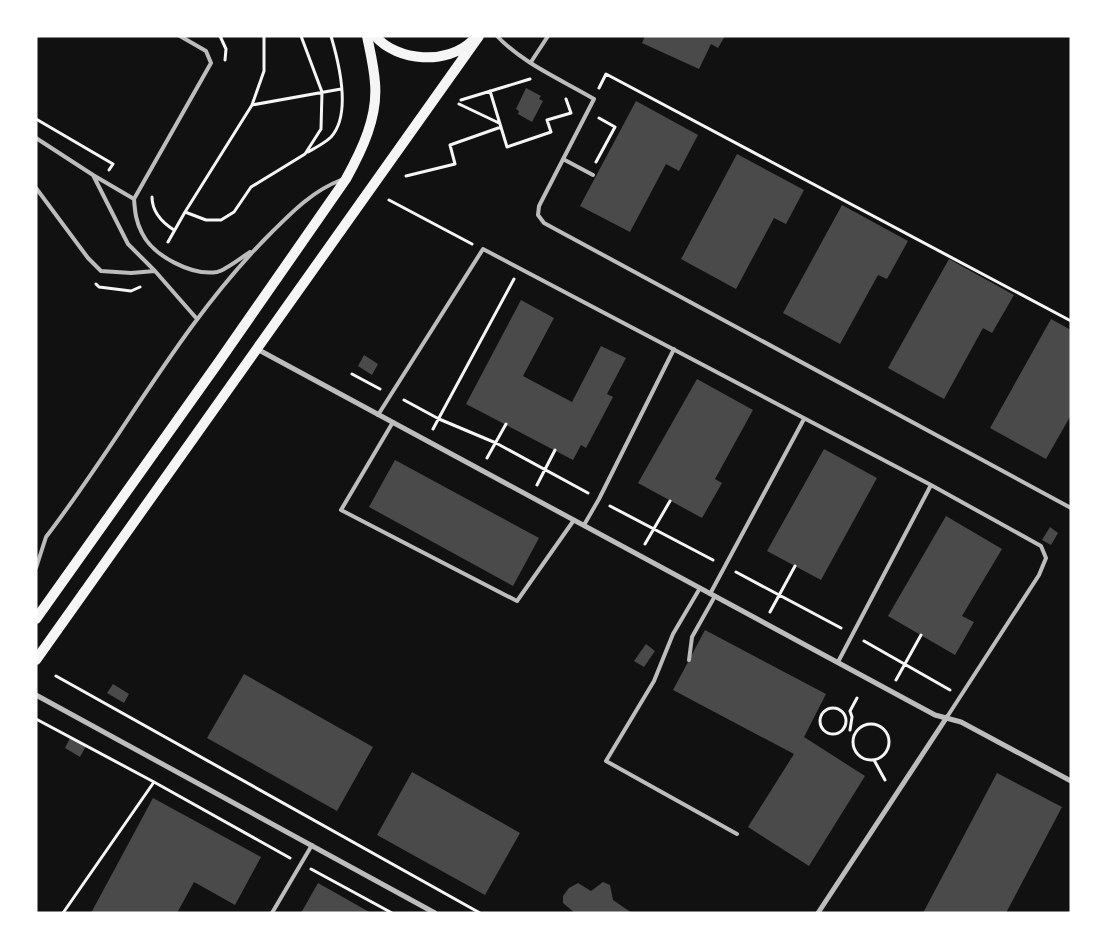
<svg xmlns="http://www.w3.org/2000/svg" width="1107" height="949" font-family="Roboto,sans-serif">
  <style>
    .building { fill: #4a4a4a }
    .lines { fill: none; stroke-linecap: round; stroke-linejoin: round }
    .path { stroke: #f5f5f5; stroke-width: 3 }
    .service { stroke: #bcbcbc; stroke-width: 4 }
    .minor { stroke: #bcbcbc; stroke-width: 5 }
    .secondary { stroke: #f5f5f5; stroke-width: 10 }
  </style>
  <rect width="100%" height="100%" fill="#111"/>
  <path class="building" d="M645 36H725L718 48 711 44 699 69 642 43Z
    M526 88 541 96 539 99 543 101 532 122 518 114 519 111 516 109Z
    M636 101 698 135 679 171 666 164 630 232 580 206Z
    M737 154 804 190 786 224 774 218 736 289 681 259Z
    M842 205 908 241 887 279 878 275 840 344 783 313Z
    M949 259 1014 295 992 333 983 328 944 399 888 368Z
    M521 300 554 318 523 376 572 402 601 346 626 358 607 394 613 397 586 448 581 445 573 460 466 404Z
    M1051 319 1071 330V415L1046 459 990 428Z
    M364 355 378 364 372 375 358 366Z
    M697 379 753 410 715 479 722 483 702 518 638 483Z
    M824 449 877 478 821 580 767 551Z
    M395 460 539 538 513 586 369 507Z
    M946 516 1002 549 962 616 974 622 955 655 888 616Z
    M1050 527 1058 533 1051 545 1042 540Z
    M705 630 826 694 804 737 865 776 809 866 748 827 794 754 673 690Z
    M646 644 655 651 644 667 634 661Z
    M244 674 373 747 337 811 207 738Z
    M113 684 129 694 124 703 107 693Z
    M70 738 86 746 80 757 65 748Z
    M412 772 520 833 485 895 377 835Z
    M997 773 1062 807 1006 913H923Z
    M153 798 261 857 235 905 194 882 177 913H91Z
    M603 882 610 885 613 900 632 913H575L563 903V896L569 888 578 883 591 891Z
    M318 883 371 913H301Z"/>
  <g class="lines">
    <path class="path" d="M220 36 226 49 225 60
      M599 88 606 74 1071 321
      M490 91 507 147 551 132 547 120 571 113 566 99
      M461 100 530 79
      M459 104 499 123
      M252 105 341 89
      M36 119 113 164 109 170
      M308 152C315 148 325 143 331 137 352 114 339 63 331 36
      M596 162 615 127 599 118
      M406 176 455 164 450 145 501 127
      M152 197C152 212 163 223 174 230
      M389 200 472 244
      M185 212 206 220H221L234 212 251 187 305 154 321 129 322 92 301 36
      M168 242 185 212 252 105 264 71V36
      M96 284 99 287 131 291 140 287
      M352 374 380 389
      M404 400 439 419 496 443 588 493
      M433 429 514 279
      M487 458 506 424
      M537 485 555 450
      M610 506 713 560
      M645 544 670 501
      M736 572 841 628
      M770 612 795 566
      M864 641 950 690
      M56 676 480 913
      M896 680 921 635
      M820 721a13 13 0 1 1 26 0a13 13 0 1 1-26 0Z
      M36 719 154 782 290 858
      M853 742a18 18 0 1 1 36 0a18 18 0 1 1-36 0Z
      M850 730 852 717 850 711 857 698
      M874 760 885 780
      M311 869 392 913
      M63 913 154 782"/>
    <path class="service" d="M497 36C522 63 562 80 594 99L539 206 538 215 544 223 1071 508
      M531 62 548 36
      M36 138 93 175 134 199 211 63 206 51 180 36
      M563 159 593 175
      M93 175 128 244 155 271 197 319
      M36 188 88 258 101 271 131 273 155 271
      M134 199C135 212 136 222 142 233 153 256 192 276 217 272 226 270 242 257 250 252
      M378 415 483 249 931 485 1041 546 1046 558 1039 575 947 717
      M393 422 341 510 517 601 574 520
      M584 525 599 499 674 349
      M36 568 46 537C122 438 181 323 269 235 291 213 312 191 341 180
      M700 588 673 634 654 681 606 761 737 834
      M710 594 804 419
      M689 660 692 637 715 596
      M838 662 931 485
      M272 913 312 845"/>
    <path class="minor" d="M257 349 935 715 961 722 1071 781
      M36 695 435 913
      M818 913 947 717"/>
    <path class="secondary" d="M375 36C398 62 447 65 472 41
      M36 619 218 363 346 179C362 150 378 117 375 83 374 67 370 51 367 36
      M36 660 479 36"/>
  </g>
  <rect width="1107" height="949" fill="none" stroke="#ffffff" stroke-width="75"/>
</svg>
